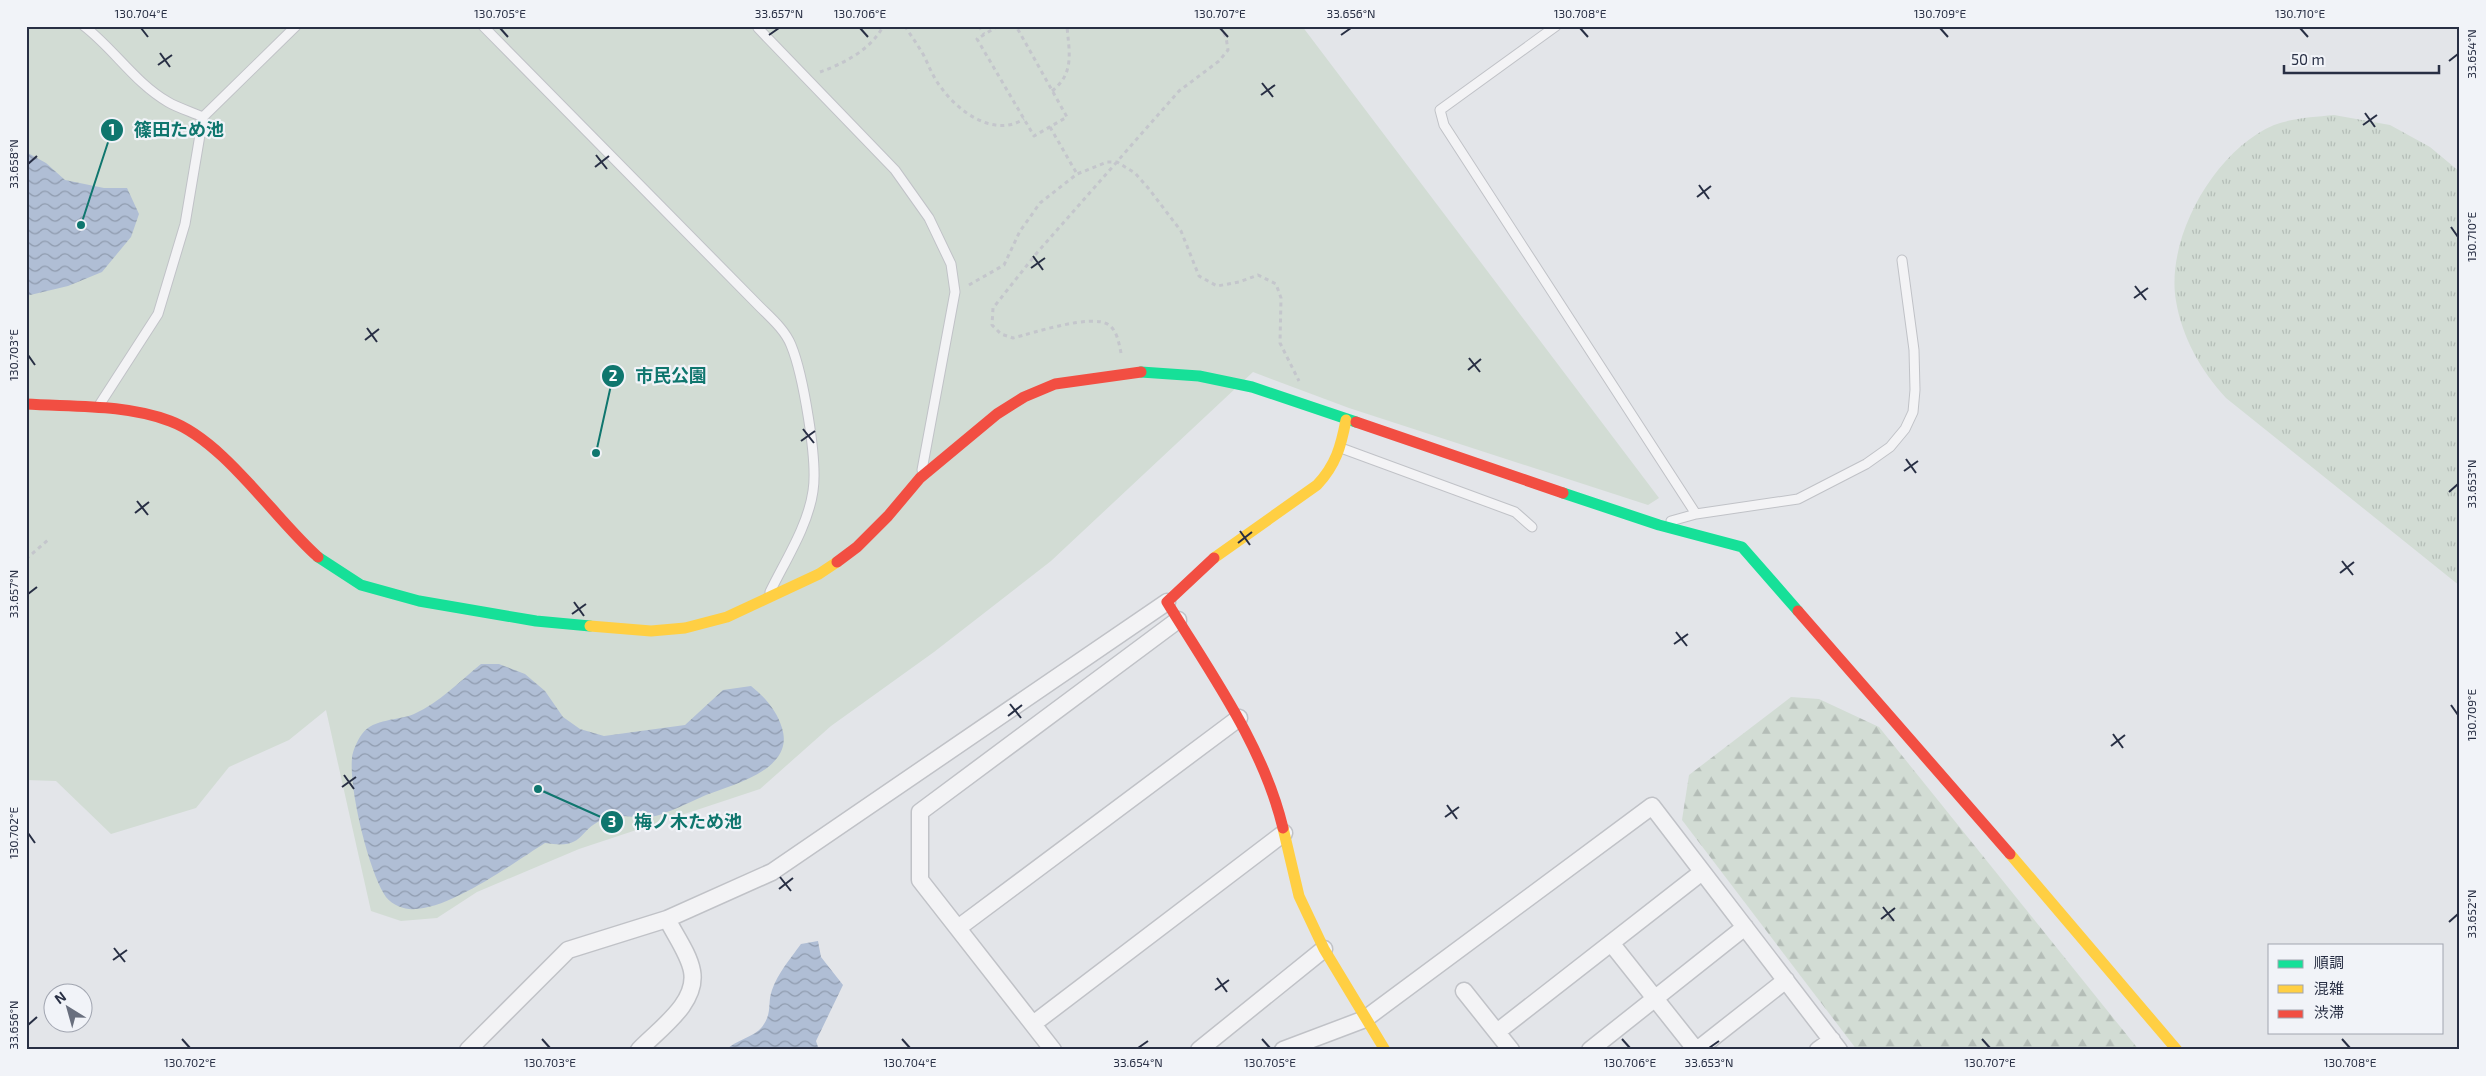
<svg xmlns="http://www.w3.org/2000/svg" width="2486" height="1076" font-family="'Exo 2','Noto Sans JP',sans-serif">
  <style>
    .grass { fill: url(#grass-tufts) }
    .forest { fill: url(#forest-firs) }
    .park { fill: #d2dcd4 }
    .water { fill: url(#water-waves) }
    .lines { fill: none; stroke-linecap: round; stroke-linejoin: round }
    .lane-casing { stroke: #c0c2c7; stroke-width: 11 }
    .street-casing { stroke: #c0c2c7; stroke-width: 19 }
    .path { stroke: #c4c6cc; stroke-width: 3; stroke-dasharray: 4 4; stroke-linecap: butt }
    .lane { stroke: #f3f3f5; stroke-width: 9 }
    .street { stroke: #f3f3f5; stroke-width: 16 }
    .fast { stroke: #16e098; stroke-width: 11 }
    .slow { stroke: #ffcf43; stroke-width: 11 }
    .jam { stroke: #f24e42; stroke-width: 11 }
    .ticks { fill: none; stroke: #282f44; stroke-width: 2 }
    .leader { fill: none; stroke: #0f766e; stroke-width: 2 }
    .callout-dot { fill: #0f766e; stroke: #f1f3f8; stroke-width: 2 }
    .mark-label { font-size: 15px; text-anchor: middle; font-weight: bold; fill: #fff }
    .callout-label { font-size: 18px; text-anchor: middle; font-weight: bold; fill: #0f766e; stroke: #f1f3f8; stroke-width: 4.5; stroke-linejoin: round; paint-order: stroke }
    .neatline { fill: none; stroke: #282f44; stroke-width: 2 }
    .ticks-label { font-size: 12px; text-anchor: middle; fill: #282f44 }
  </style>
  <defs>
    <pattern id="grass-tufts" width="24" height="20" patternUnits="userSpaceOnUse" patternTransform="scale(1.25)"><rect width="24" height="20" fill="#d2dcd4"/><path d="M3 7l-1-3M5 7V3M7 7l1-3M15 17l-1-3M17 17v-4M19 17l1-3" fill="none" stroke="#b4bdb7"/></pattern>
    <pattern id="forest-firs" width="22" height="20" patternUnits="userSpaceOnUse" patternTransform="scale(1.25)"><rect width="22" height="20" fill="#d2dcd4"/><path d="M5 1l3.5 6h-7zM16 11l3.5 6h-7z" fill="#b4bdb7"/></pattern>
    <pattern id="water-waves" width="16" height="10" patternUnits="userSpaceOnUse" patternTransform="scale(1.25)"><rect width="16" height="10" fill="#b0bed5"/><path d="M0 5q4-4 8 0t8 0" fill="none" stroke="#8f9bae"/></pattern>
  </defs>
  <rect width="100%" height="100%" fill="#e3e5e9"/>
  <path class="grass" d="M2334 115 2390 125 2430 147 2460 172V586L2226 398C2201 371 2182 337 2176 301 2165 238 2215 150 2274 125 2293 118 2314 117 2334 115Z"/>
  <path class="forest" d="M1791 697 1819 699 1879 727 2139 1050H1857L1682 820 1689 775Z"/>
  <path class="park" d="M26 26H1302L1659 498 1648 505 1349 408 1253 372 1051 561 934 652 831 726 760 789 579 849 477 892 437 918 401 921 371 911 326 710 289 740 229 767 196 808 111 834 56 781 26 780Z"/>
  <path class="water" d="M26 152 46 163 65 180 104 188H127L139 214 131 237 102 272 68 286 26 296Z
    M481 664H499L525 674 545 691 563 717 580 729 604 736 685 725 723 690 751 686C765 697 777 711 782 728 795 769 735 784 706 795 692 801 661 817 649 817 634 819 623 813 607 818 575 829 588 850 545 843 513 863 446 913 409 909 400 908 389 903 384 894 368 867 349 790 352 758 352 752 358 739 362 734 374 718 398 721 414 714 440 702 459 682 481 664Z
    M818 941 821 957 843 985 816 1041 819 1050H726C736 1040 754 1037 762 1027 773 1012 767 1004 772 990 778 973 790 959 801 944Z"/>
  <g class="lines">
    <defs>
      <path id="lane" d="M84 26C114 49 135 83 168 102 178 108 192 112 203 117
        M483 26 760 307C771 318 785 330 791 345 803 374 818 461 813 491 808 526 785 561 770 592
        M1556 26 1440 110 1444 125 1696 514
        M758 28 895 170 929 218 951 264 955 292 922 470
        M98 407 158 314 185 224 203 117 296 26
        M1341 448 1515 512 1532 527
        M1671 521 1696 514 1798 499 1866 464 1890 447 1905 429 1913 412 1915 390 1914 350 1902 260"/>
      <path id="street" d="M958 928 1239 718
        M1611 943 1696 1050
        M1464 991 1511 1050
        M1033 1024 1284 833
        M1497 1032 1702 872
        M468 1050 568 950 667 919 772 872 1167 602
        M639 1050C659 1029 698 1003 692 971 689 954 675 935 667 919
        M1053 1050 920 880V812L1178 620
        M1199 1050 1324 949
        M1283 1050 1365 1019 1652 806 1839 1050
        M1590 1050 1745 927
        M1697 1050 1786 980
        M1818 1050 1832 1040"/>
    </defs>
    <use href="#lane" class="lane-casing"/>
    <use href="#street" class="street-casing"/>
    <path class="path" d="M905 26C911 36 918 45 924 56 929 66 933 77 940 86 958 112 994 138 1024 119
      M979 26 984 34
      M998 26 977 39 1034 136 1067 117 1016 26
      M820 72C843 64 872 49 883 26
      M1052 91C1075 73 1069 52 1067 26
      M1050 127 1077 174
      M969 285 1004 265 1020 231 1040 203 1077 174 1107 162H1117L1135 173 1149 189 1181 231 1199 276 1217 286 1239 282 1258 275 1276 284 1281 298 1280 343 1299 381
      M1121 353C1119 343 1117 331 1109 325 1093 313 1033 333 1013 338L1001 334 992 325 993 308 1036 254 1179 91 1219 61 1228 50 1226 37 1219 26
      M26 559 48 540"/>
    <use href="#lane" class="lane"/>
    <use href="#street" class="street"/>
    <path class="fast" d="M1141 372 1199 376 1252 387 1356 422
      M1563 493 1659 525 1742 547 1798 611
      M318 557 361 585 419 601 536 621 590 626"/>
    <path class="slow" d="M1214 558 1317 485C1336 465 1341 446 1346 420
      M590 626 651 631 685 628 727 617 819 574 837 562
      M1283 828 1299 896 1324 949 1385 1050
      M2010 854 2177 1050"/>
    <path class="jam" d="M26 404C73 407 125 404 170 421 224 441 274 518 318 557
      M1356 422 1563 493
      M1214 558 1167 602C1211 674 1263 745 1283 828
      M837 562 857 547 888 516 920 478 997 414 1024 397 1055 384 1141 372
      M1798 611 2010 854"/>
  </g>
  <path class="ticks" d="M141 28 148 37M500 28 508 37M860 28 868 37M1220 28 1228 37M1580 28 1588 37M1940 28 1948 37M2300 28 2308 37M769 35 779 28M1341 35 1351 28M160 53 170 67M2449 61 2458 54M158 65 172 55M1262 83 1273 97M1261 95 1275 85M2365 113 2375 127M2363 125 2377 115M596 155 607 169M28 164 37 156M595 167 609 156M1699 185 1709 199M1697 197 1711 186M2451 227 2458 237M1033 256 1043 270M1031 268 1045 258M2135 286 2146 300M2134 298 2148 288M367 328 377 342M365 340 379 329M28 355 35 365M1469 358 1480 372M1468 370 1481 359M803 429 814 443M801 441 815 431M1906 459 1916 473M1904 471 1918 461M2449 492 2458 484M137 501 148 515M135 513 149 502M1240 531 1250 545M1238 543 1252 532M2342 561 2353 575M2340 573 2354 562M28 594 37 587M574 602 584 616M572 614 586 604M1676 632 1687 646M1674 644 1688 634M1010 704 1021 718M2451 705 2458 715M1008 716 1022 705M2113 734 2123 748M2111 746 2125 735M344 775 354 789M342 787 356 777M1447 805 1457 819M1445 817 1459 807M28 833 35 843M780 877 791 891M779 889 793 878M1883 907 1894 921M1881 919 1895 908M2449 922 2458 914M114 948 125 962M113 960 127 950M1217 978 1227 992M1215 990 1229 980M28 1025 37 1017M182 1039 190 1048M542 1039 550 1048M902 1039 910 1048M1262 1039 1270 1048M1622 1039 1630 1048M1982 1039 1990 1048M2342 1039 2350 1048M1138 1048 1148 1041M1709 1048 1719 1041"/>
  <path class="leader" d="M81 225L112 130M596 453L613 376M538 789L612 822"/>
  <g class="callout-dot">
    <circle cx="81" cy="225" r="5"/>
    <circle cx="596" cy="453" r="5"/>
    <circle cx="538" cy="789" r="5"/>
    <circle cx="112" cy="130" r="12"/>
    <circle cx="613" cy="376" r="12"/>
    <circle cx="612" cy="822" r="12"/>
  </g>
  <g class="mark-label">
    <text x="112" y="135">1</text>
    <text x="613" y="381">2</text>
    <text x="612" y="827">3</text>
  </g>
  <g class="callout-label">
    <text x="179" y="136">篠田ため池</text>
    <text x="671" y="382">市民公園</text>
    <text x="688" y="828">梅ノ木ため池</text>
  </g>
  <rect width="2486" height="1076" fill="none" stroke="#f1f3f8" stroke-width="55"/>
  <rect x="2268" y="944" width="175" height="90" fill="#f1f3f8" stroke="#a1a5b0"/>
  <rect x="2278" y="960" width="25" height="8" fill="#16e098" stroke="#a1a5b0"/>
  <text x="2314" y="968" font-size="15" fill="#282f44">順調</text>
  <rect x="2278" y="985" width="25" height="8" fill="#ffcf43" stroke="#a1a5b0"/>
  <text x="2314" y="994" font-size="15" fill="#282f44">混雑</text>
  <rect x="2278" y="1010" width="25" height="8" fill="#f24e42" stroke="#a1a5b0"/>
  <text x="2314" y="1018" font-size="15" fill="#282f44">渋滞</text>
  <g transform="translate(68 1008) rotate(323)"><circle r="24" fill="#f1f3f8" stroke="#a1a5b0"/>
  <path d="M0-4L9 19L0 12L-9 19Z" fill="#696f7e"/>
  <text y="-8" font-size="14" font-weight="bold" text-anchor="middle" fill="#282f44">N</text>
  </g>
  <path d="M2284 65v8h155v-8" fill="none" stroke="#282f44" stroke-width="2.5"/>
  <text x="2291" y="65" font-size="15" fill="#282f44" stroke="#f1f3f8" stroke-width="4" paint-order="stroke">50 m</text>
  <rect x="28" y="28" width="2430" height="1020" class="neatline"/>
  <g class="ticks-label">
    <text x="141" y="18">130.704°E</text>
    <text x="500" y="18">130.705°E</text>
    <text x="779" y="18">33.657°N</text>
    <text x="860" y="18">130.706°E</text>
    <text x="1220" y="18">130.707°E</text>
    <text x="1351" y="18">33.656°N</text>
    <text x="1580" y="18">130.708°E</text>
    <text x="1940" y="18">130.709°E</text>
    <text x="2300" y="18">130.710°E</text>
    <text transform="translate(2472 54) rotate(-90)" y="4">33.654°N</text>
    <text transform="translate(14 164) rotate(-90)" y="4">33.658°N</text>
    <text transform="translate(2472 237) rotate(-90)" y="4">130.710°E</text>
    <text transform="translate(14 355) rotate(-90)" y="4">130.703°E</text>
    <text transform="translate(2472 484) rotate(-90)" y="4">33.653°N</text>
    <text transform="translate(14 594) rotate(-90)" y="4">33.657°N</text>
    <text transform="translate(2472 715) rotate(-90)" y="4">130.709°E</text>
    <text transform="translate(14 833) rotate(-90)" y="4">130.702°E</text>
    <text transform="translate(2472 914) rotate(-90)" y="4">33.652°N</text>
    <text transform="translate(14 1025) rotate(-90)" y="4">33.656°N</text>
    <text x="190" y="1067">130.702°E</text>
    <text x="550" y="1067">130.703°E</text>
    <text x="910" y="1067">130.704°E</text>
    <text x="1138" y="1067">33.654°N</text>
    <text x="1270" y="1067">130.705°E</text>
    <text x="1630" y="1067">130.706°E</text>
    <text x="1709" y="1067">33.653°N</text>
    <text x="1990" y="1067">130.707°E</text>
    <text x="2350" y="1067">130.708°E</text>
  </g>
</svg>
